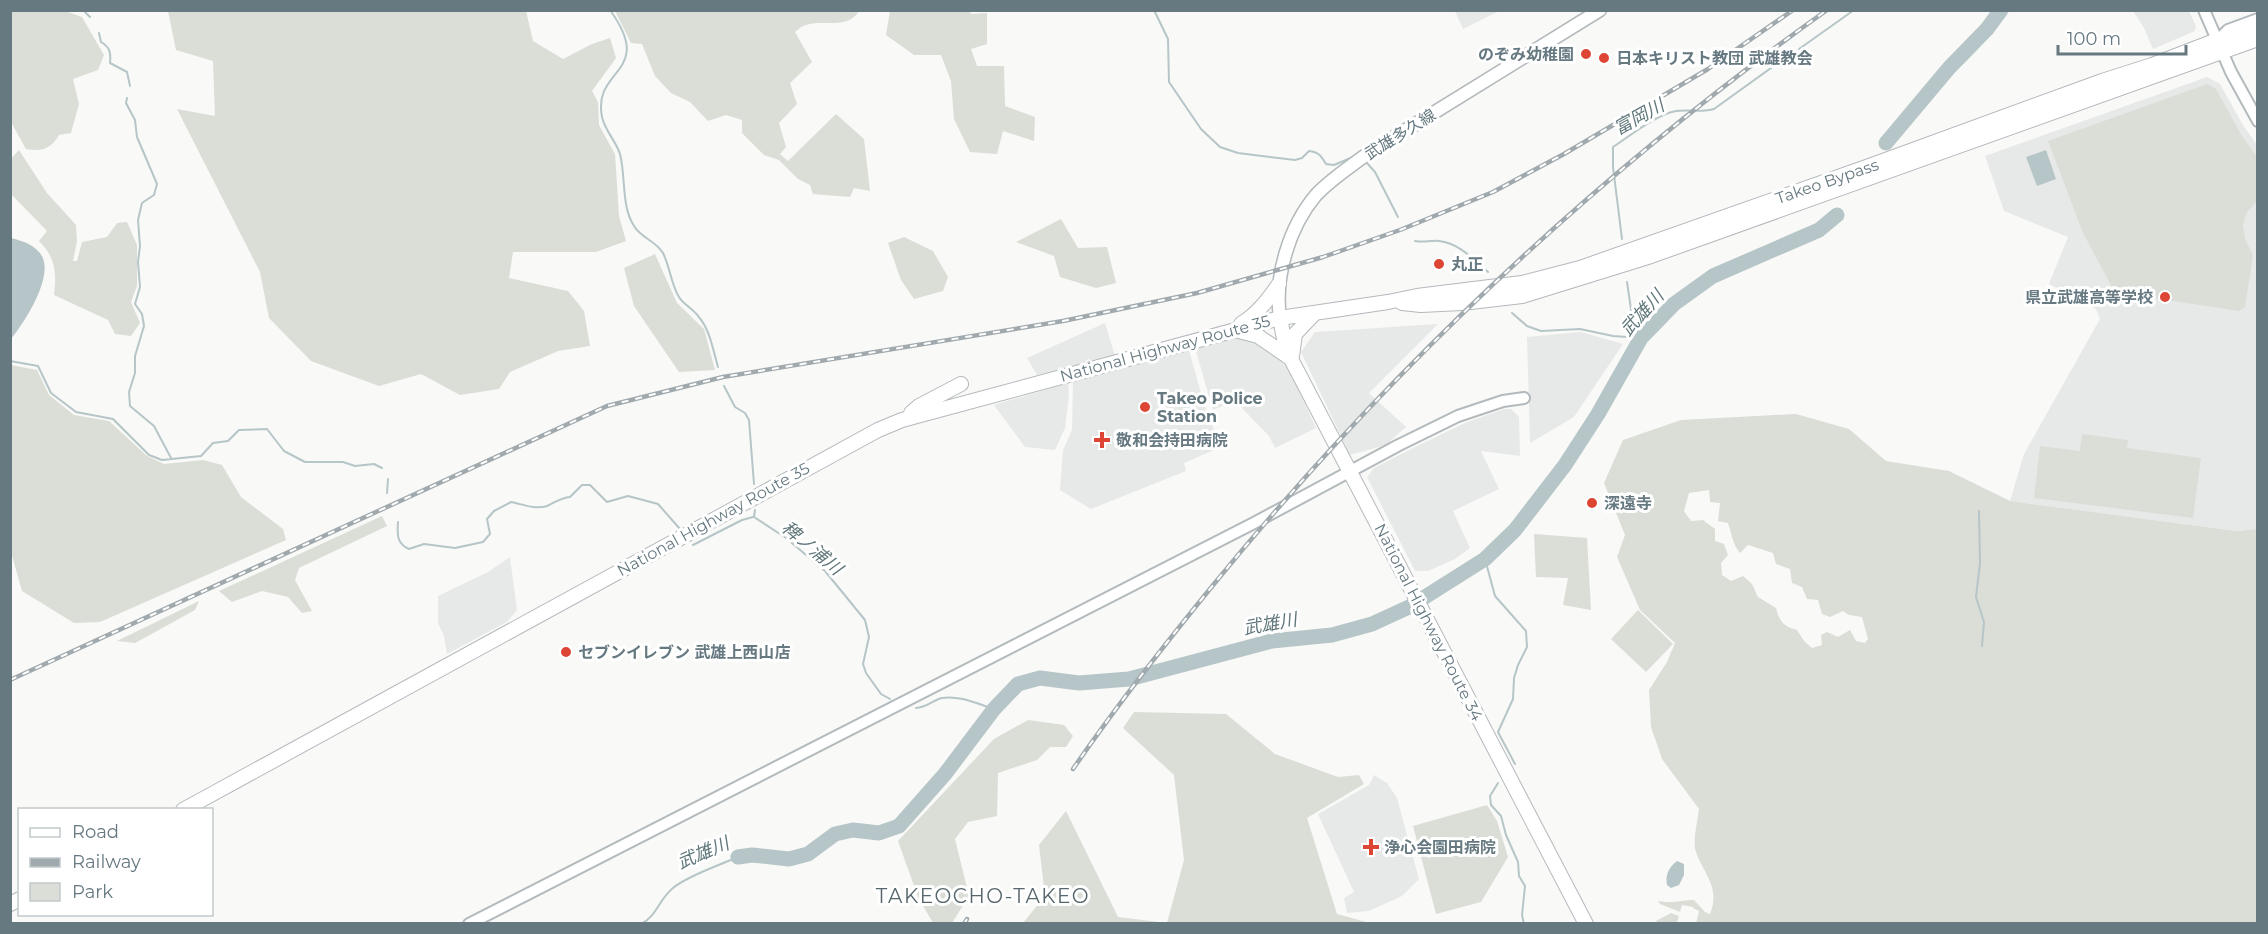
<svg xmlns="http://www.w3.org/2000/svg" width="2268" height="934" font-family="Montserrat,'Noto Sans JP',sans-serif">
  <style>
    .built { fill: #e7e9e8 }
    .green { fill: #daded7; fill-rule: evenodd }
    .water { fill: #b6c5c7 }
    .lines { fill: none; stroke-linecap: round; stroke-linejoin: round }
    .stream { stroke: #b6c5c7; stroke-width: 2 }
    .river { stroke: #b6c5c7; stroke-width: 15 }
    .secondary-casing { stroke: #b3babd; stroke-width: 14 }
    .primary-casing { stroke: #b2b8bb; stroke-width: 15 }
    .highway-casing { stroke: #b4b9bc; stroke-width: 16 }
    .secondary { stroke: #fff; stroke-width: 10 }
    .primary { stroke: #fff; stroke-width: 12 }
    .highway { stroke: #fff; stroke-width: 14 }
    .rail-casing { stroke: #a0a9ad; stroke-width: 4.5 }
    .rail { stroke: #fff; stroke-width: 2; stroke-dasharray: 7; stroke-linecap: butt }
    .poi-dot { fill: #dd4634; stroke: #fff; stroke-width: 2 }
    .labels { text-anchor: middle; stroke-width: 6; stroke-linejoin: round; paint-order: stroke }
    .poi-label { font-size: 16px; font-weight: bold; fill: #667981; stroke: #fff; text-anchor: start }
    .street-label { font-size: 16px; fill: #667981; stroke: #fff }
    .water-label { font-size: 18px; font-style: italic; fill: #60777b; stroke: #fff }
    .quarter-label { font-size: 20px; letter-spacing: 1.5px; fill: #57666c; stroke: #fff }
  </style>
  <rect width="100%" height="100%" fill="#f9f9f7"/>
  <path class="built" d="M1455 11H1499L1463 29Z
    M2133 11H2189L2196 26 2195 31 2153 49 2144 28Z
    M2207 77 2220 84 2243 125 2257 145V529L2236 531 2010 501 2024 454 2100 319 2096 309 2049 284 2068 237 2004 211 1985 156Z
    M1105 323 1115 356 1037 375 1027 358Z
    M1438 324 1369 393 1406 427 1386 445 1350 455 1301 352 1315 332Z
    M1581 332 1623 344 1574 417 1530 443 1527 337Z
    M1238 337 1257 340 1272 350 1290 371 1316 428 1275 448 1269 436 1235 401 1213 410 1195 348Z
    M1189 350 1204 404 1221 447 1184 463 1186 471 1091 509 1060 490 1063 450 1072 430 1073 381Z
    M1068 383 1069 395 1065 428 1055 450 1025 447 994 405Z
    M1505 409H1511L1519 417 1520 456 1481 451 1499 489 1453 511 1470 548 1455 559 1428 571H1415L1367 477 1374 468 1413 448 1467 422Z
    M510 557 517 610 507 622 447 654 444 636 438 623V596L488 572Z
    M1374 775 1387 783 1397 798 1419 879 1402 896 1369 911 1347 913 1344 898 1354 892 1318 814 1369 785Z"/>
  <path class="green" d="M969 10 971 14 987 13V44L971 49 977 66H1004L1005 106 1035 117 1034 141 1003 131 997 154 970 152 954 119 951 81 941 55H914L886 35 890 11Z
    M10 11H65L82 17 104 55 98 70 73 79 79 104 71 133 59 135C51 149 41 152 26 149L11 122Z
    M168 11H526L533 41 563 59 592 44 610 38 616 58 592 91 598 102 599 125 615 154 619 216 626 241 596 252H513L509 278 568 291 584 311 590 346 558 351 510 372 499 389 460 395 421 374 379 386 311 361 269 318 260 272 177 109 215 116 213 61 176 50Z
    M615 11H859C847 31 821 18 803 26 800 27 798 30 795 32L812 62 790 83 797 104 779 123 786 147 780 154 788 161 836 114 864 139 870 191 854 188 850 197 813 194 810 185 798 179 779 160 764 155 742 133V120L726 115 708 121 690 102 671 93 655 76 642 44 631 43Z
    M2207 84 2216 89 2242 136 2257 157V201L2247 212 2243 225 2245 239 2253 255 2245 307 2239 311 2134 295 2118 298 2083 233 2048 141Z
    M19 150 47 193 76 225 77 241 73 261H77L82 242 107 237 117 223 127 222 137 245V286L131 302 140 323 131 336 115 334 108 320 54 295C57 272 55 257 39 241L47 231 11 194V159Z
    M1061 219 1078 248 1107 247 1116 283 1096 288 1060 277 1054 256 1016 242Z
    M904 237 933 251 948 277 943 291 914 299 901 280 888 243Z
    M655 254 677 303 704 329 715 370 679 372 634 306 624 268Z
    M11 365 37 370 49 395 74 415 109 421 147 456 164 464 203 460 222 465 241 497 283 529 286 540 100 622 74 623 22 591 11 552Z
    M1796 414 1849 429 1886 461 1949 471 2010 501 2236 531 2257 529V923L1696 924 1699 911 1693 908V907L1682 905 1680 912 1660 904 1658 901C1673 904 1680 900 1694 900L1705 912 1710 914C1721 887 1703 873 1696 852 1692 843 1698 819 1699 809L1662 759 1651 727 1649 690 1667 662 1675 643 1640 610 1617 557 1625 535 1604 483 1623 440 1681 420ZM1709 490 1710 502 1720 503 1718 521 1728 523C1732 534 1732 543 1740 553L1748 545 1773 553 1776 564 1790 569 1792 583 1802 587 1807 599 1818 600 1822 614 1830 617 1843 611 1849 615 1862 617 1868 639 1865 643 1856 641 1850 630 1838 637 1827 632 1821 635 1822 645 1812 648 1804 641 1797 630C1784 627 1779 621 1776 608L1758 597 1752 584 1743 576 1731 581 1722 575 1721 563 1728 555 1724 544 1715 541V529L1703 520 1691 521 1684 511 1689 493Z
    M2082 434 2128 440 2127 448 2201 458 2193 518 2034 498 2040 446 2080 451Z
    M382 516 387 526 299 568 295 580 312 611 302 613 288 597 262 591 232 602 219 591Z
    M1534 534 1587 538 1591 610 1563 605 1568 578 1536 577Z
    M199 601 195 610 135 643 117 641Z
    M1638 610 1673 644 1646 672 1611 639Z
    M1134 712 1226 714 1275 754 1338 777 1359 775 1364 784 1307 818 1337 914 1370 923H1023L1045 896 1039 845 1066 811 1118 917 1167 923 1184 860 1174 775 1123 728Z
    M1028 720 1064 725 1073 736 1066 747H1050L1037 760 998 773 997 816 968 822 955 839 969 896 952 923H933L918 897 898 841 994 739Z
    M1487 805 1497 821 1508 857 1481 902 1436 914 1413 826Z
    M1671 913 1679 916 1677 922 1682 923H1658L1656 921Z"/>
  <path class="water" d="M2046 150 2056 179 2037 186 2026 157Z
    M11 238C22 241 31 243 39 252 58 272 24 323 11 339Z
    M1677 861 1684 864V875L1679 885 1671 888 1667 885C1665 875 1669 867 1677 861Z"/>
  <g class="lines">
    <path class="stream" d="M83 10 90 17
      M610 10C656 74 592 67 602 117 605 131 616 141 620 154 626 177 621 206 634 226 641 238 656 241 663 253 670 267 671 284 679 297 683 304 693 309 698 316 710 329 713 350 718 367
      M1154 10 1168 39 1169 82 1201 129 1220 147 1238 153 1295 160 1302 158 1309 151C1319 152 1321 156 1326 164L1334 165 1353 157
      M99 33 101 42C110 47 111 53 110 63L127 72 130 86
      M1799 49 1854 10
      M127 98 126 103 135 120 137 137 157 184 154 195 142 203 138 220 140 246 138 262 140 287 135 304 142 314 144 326 135 356V373L129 392 130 406 154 426 171 458
      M1367 163 1375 172 1398 217
      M1622 239 1613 167V147C1630 136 1657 114 1676 111 1689 109 1701 113 1714 109L1789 55
      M1415 241C1424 243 1430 240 1439 241 1459 243 1473 259 1488 272
      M1512 313 1527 326 1541 331 1580 329 1613 336 1641 338 1632 316 1627 282
      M10 361 38 366 51 393 76 412 113 419 149 455 162 460 201 456 213 443 228 441 239 430 267 429 284 451 305 462H343L355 466 374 464 382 468
      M724 386 735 407 745 413 749 420 754 484
      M387 493 388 479
      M755 510 754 517 786 538 825 571 865 620 869 637 863 664 866 673 881 694 890 699
      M1979 511 1980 563 1976 597 1984 622 1982 646
      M398 522C397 535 397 544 409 549L424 544 455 548 483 542 490 534 487 519 494 511 511 502C522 504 535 510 547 506 556 502 560 498 570 497L582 485H590L607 502 628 496 658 504 680 529
      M693 545 742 520 753 517
      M1485 559 1495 596 1526 631 1527 647 1518 665 1514 678 1513 699 1498 732 1515 764
      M916 708C928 707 933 700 942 698 959 695 978 704 994 709
      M1498 783 1490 796 1491 805 1501 816 1506 835 1518 862 1519 876 1525 886 1522 915 1524 924
      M641 924C657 916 659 899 673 888 687 876 720 865 738 857"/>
    <path class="river" d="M1886 143 1949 68 1987 29 2001 10
      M738 857 752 855 789 859 808 854 835 834 853 830 879 833 899 826 945 774 994 709 1018 684 1040 678 1079 683 1129 679 1272 641 1332 635 1372 624 1409 607 1485 559 1515 530 1565 465 1598 414 1641 338 1674 304 1713 276 1819 230 1837 215"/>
    <defs>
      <path id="secondary" d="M2204 10 2231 72 2258 121
        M2222 36 2228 30 2258 19
        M469 924 1254 523 1399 445 1458 416 1503 401 1524 398"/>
      <path id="primary" d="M1280 318C1274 277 1289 227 1316 195 1331 179 1350 167 1367 154L1600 10"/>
      <path id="highway" d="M1402 303 1421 305 1462 303 1522 296 1651 256 2258 39
        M1280 318 1285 344 1291 359 1586 924
        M1241 324C1258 313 1268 300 1279 284
        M1235 330 1258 336 1290 358
        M1292 356 1295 334 1315 313
        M911 413 919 406 961 384
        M183 810 878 430 902 420 1280 318 1388 302 1417 296 1522 283 1580 268 1869 166 2102 81 2152 65 2217 40 2258 28
        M10 904 20 899"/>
    </defs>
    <use href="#secondary" class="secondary-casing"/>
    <use href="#primary" class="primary-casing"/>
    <use href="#highway" class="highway-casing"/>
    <use href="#secondary" class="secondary"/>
    <use href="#primary" class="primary"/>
    <use href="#highway" class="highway"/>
    <defs>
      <path id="rail" d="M10 680 607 406 723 377 1063 321 1197 293 1323 257 1400 230 1493 192 1564 154 1708 69 1793 10
        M1073 769C1117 705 1165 644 1214 584 1391 368 1598 173 1827 10
        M964 924 967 919"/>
    </defs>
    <use href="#rail" class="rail-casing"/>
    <use href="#rail" class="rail"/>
  </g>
  <g class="poi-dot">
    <circle cx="1586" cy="54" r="6"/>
    <circle cx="1604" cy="58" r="6"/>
    <circle cx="1439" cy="264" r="6"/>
    <circle cx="2165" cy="297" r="6"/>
    <circle cx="1145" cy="407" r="6"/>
    <path d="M1099 431h6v6h6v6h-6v6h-6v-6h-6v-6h6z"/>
    <circle cx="1592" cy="503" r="6"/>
    <circle cx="566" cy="652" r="6"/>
    <path d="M1368 838h6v6h6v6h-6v6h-6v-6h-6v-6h6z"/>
  </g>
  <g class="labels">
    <g class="poi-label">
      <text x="1574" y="60" text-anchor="end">のぞみ幼稚園</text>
      <text x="1616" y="64">日本キリスト教団 武雄教会</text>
      <text x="1451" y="270">丸正</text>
      <text x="2153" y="303" text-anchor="end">県立武雄高等学校</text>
      <text x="1157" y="404">Takeo Police<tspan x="1157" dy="18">Station</tspan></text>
      <text x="1116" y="446">敬和会持田病院</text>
      <text x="1604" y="509">深遠寺</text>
      <text x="578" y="658">セブンイレブン 武雄上西山店</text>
      <text x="1384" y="853">浄心会園田病院</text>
    </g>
    <g class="street-label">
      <text transform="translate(1400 134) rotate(-32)" y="6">武雄多久線</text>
      <text transform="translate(1827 181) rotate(-19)" y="6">Takeo Bypass</text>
      <text transform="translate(1165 348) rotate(-15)" y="6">National Highway Route 35</text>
      <text transform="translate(713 519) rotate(-29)" y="6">National Highway Route 35</text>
      <text transform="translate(1429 622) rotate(63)" y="6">National Highway Route 34</text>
    </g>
    <g class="water-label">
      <text transform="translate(1639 117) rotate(-29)" y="6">富岡川</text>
      <text transform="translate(1642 313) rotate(-48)" y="6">武雄川</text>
      <text transform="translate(812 548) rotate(40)" y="6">稗ノ浦川</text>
      <text transform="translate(1270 624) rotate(-10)" y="6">武雄川</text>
      <text transform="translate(703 853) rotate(-23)" y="6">武雄川</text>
    </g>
    <g class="quarter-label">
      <text x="983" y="903">TAKEOCHO-TAKEO</text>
    </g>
  </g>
  <rect width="2268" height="934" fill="none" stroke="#667981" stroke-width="24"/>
  <rect x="18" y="808" width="195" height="108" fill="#ffffff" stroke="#c2c9cd" stroke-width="1.5"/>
  <rect x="30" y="828" width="30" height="9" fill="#ffffff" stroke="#c2c9cd" stroke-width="1.5"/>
  <text x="72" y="838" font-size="18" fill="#667981">Road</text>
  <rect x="30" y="858" width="30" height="9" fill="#a0a9ad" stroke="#c2c9cd" stroke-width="1.5"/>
  <text x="72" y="868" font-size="18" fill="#667981">Railway</text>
  <rect x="30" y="883" width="30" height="18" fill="#daded7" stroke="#c2c9cd" stroke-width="1.5"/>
  <text x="72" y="898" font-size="18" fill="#667981">Park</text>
  <path d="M2058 45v9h128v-9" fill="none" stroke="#667981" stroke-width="3"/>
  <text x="2067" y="45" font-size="18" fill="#667981" stroke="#ffffff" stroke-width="4.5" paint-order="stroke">100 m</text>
</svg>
